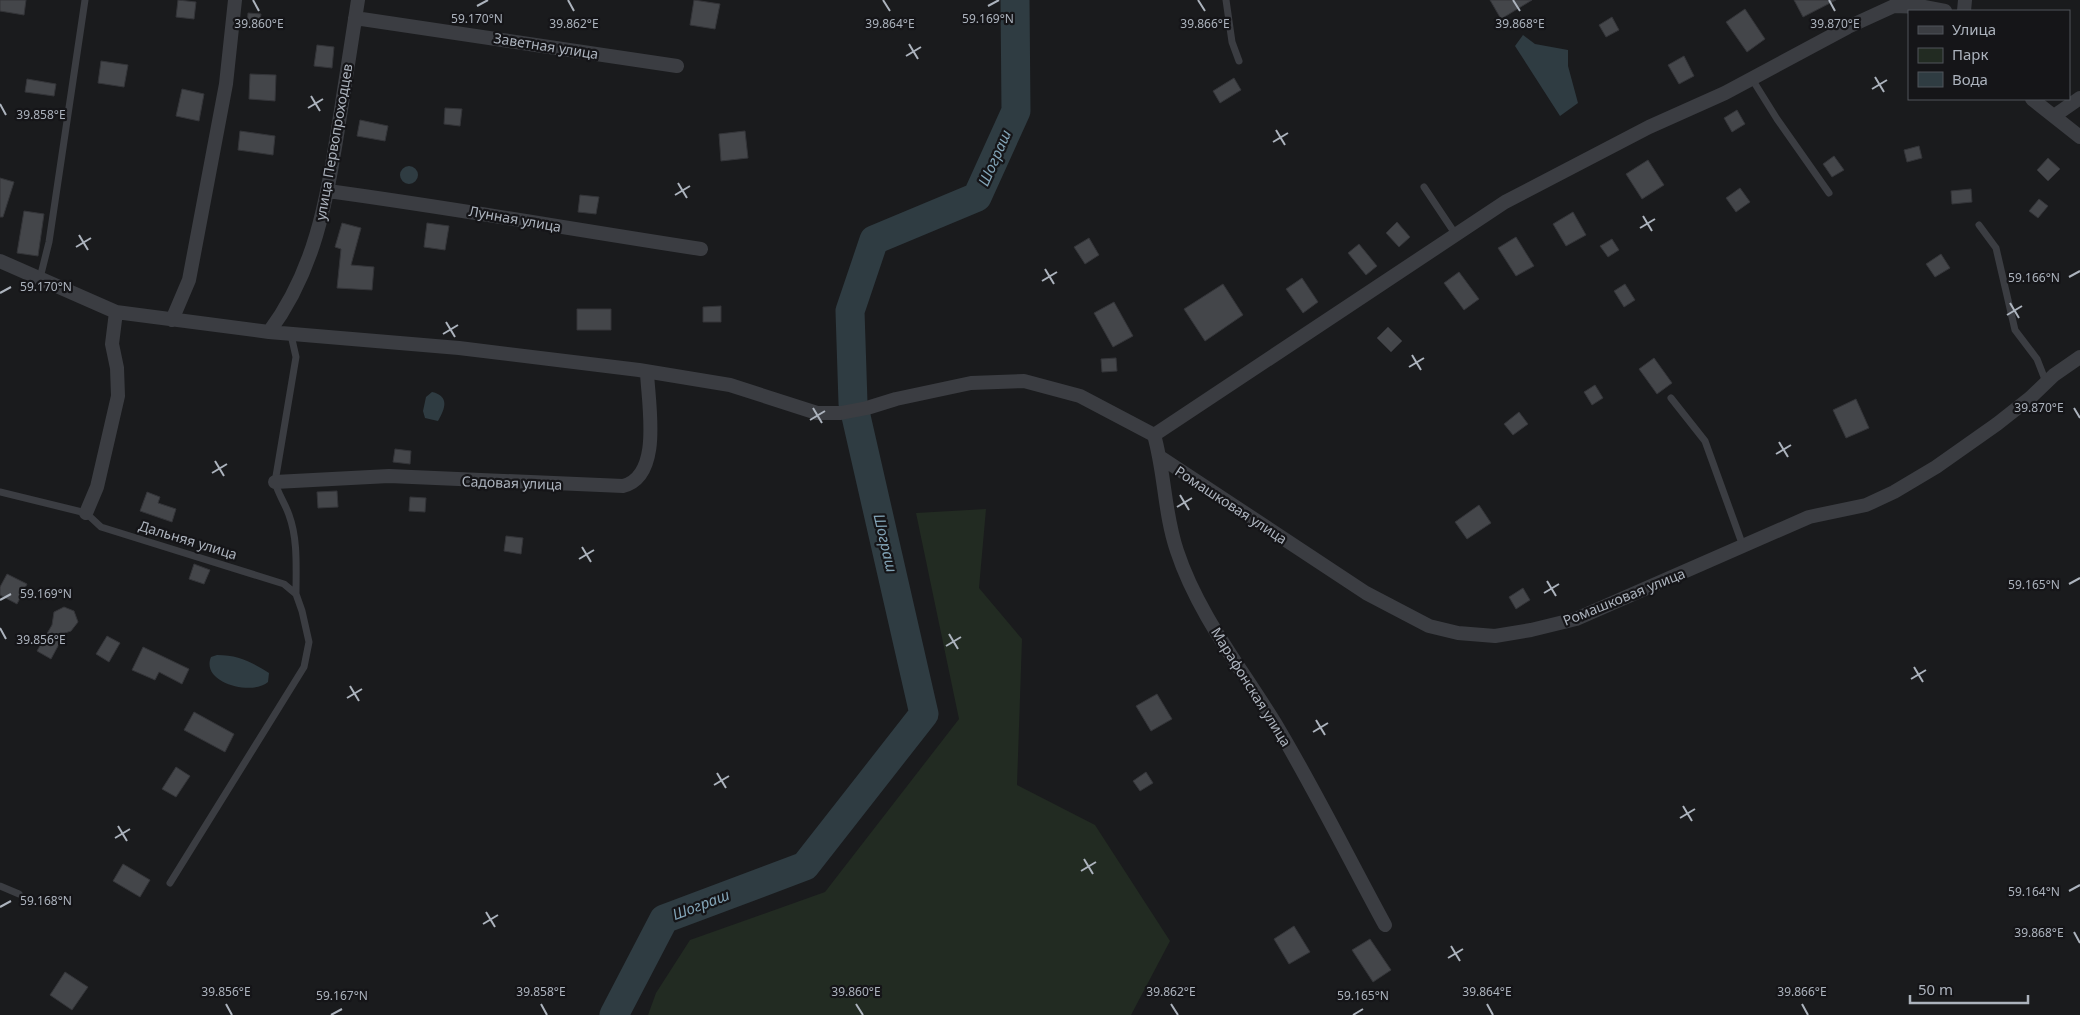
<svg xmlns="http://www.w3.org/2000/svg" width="2080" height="1015" font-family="'Noto Sans',sans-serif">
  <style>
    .green { fill: #222b22 }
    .water { fill: #2f3c42 }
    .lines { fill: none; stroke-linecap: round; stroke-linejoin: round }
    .river { stroke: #2f3c42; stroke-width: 29 }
    .building { fill: #44464a; stroke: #343539 }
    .service { stroke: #3b3d42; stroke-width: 7 }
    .minor { stroke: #3b3d42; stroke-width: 14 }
    .ticks { fill: none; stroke: #acb3bd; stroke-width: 2 }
    .labels { text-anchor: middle; stroke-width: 4.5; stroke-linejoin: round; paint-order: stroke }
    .street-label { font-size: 14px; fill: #acb3bd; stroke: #151518 }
    .water-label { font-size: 15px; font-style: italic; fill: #83a5b8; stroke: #151518 }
    .ticks-label { font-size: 12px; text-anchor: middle; fill: #acb3bd; stroke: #151518; stroke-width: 4.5; stroke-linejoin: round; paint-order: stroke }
  </style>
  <rect width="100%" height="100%" fill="#1a1b1d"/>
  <path class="green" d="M986 509 979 588 1022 639 1017 785 1095 825 1170 941 1131 1015H648L656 993 690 940 825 892 959 719 916 513Z"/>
  <path class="water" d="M1523 35 1535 44 1568 50V66L1578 103 1560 116 1515 46Z
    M400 175a9 9 0 1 1 18 0a9 9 0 1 1-18 0Z
    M432 392C450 396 445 409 438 421L425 418 423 411 426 397Z
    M217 655C239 655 251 662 269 673L268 682C253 696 200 683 211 657Z"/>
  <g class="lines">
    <path class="river" d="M614 1015 664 919 805 866 924 714 853 403 850 311 874 240 977 197 1016 111 1015 0"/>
  </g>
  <path class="building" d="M0 0H26L24 15 0 11Z
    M178 0 196 2 194 19 176 17Z
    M694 0 720 4 715 29 690 25Z
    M1490 0H1532L1501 19Z
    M1794 0H1836L1803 17Z
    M1745 9 1765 39 1747 52 1726 22Z
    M248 13 261 14 259 27 247 26Z
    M1612 17 1619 30 1606 37 1599 25Z
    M317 45 334 47 332 68 314 66Z
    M1684 56 1694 76 1679 84 1668 65Z
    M101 61 128 65 124 87 98 83Z
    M250 74 276 75 275 101 249 99Z
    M1234 78 1241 90 1220 103 1213 91Z
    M27 79 56 84 54 96 25 92Z
    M182 89 204 94 199 121 176 116Z
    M445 108 462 109 460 126 444 124Z
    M1737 110 1745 124 1732 132 1724 118Z
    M360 120 388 126 385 141 357 136Z
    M240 131 275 136 273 155 238 150Z
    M745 131 748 158 721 161 719 134Z
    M1919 146 1922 158 1907 162 1904 150Z
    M1834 156 1844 170 1832 177 1823 164Z
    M2048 158 2060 169 2048 181 2037 170Z
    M1648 160 1664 185 1642 199 1626 174Z
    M0 178 14 182 3 217H0Z
    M1740 188 1750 202 1736 212 1726 198Z
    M1971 189 1972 202 1952 204 1951 191Z
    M580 195 599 197 596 214 578 212Z
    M2039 199 2048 206 2038 218 2029 211Z
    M24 211 44 214 38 256 17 253Z
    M1573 212 1586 235 1566 246 1553 224Z
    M1397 222 1410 237 1399 247 1386 233Z
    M342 223 361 228 351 265 374 267 372 290 337 288 341 249 335 247Z
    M427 223 449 226 445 250 424 247Z
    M1516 237 1534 266 1516 276 1498 248Z
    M1089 238 1099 255 1085 264 1074 247Z
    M1612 239 1619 250 1608 257 1600 246Z
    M1359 244 1377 266 1366 275 1348 253Z
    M1941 254 1950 268 1935 277 1926 264Z
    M1459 272 1479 299 1464 310 1444 283Z
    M1302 278 1318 302 1303 313 1286 289Z
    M1223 284 1243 315 1205 341 1184 309Z
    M1625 284 1635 300 1624 307 1614 291Z
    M1114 302 1133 336 1113 347 1094 313Z
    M721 306V322H703V307Z
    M577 309H611V330H577Z
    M1388 327 1402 341 1391 352 1377 338Z
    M1116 358 1117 371 1102 372 1101 359Z
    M1654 358 1672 383 1657 394 1639 369Z
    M1595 385 1603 398 1592 405 1584 392Z
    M1856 399 1869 428 1846 438 1833 410Z
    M1519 412 1528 424 1513 435 1504 424Z
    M395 449 411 451 410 464 393 462Z
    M337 491 338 507 318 508 317 492Z
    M147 492 160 497 158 503 176 509 172 522 140 511Z
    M410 497 426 498 425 512 409 511Z
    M1479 505 1491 523 1467 539 1455 522Z
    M506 536 523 538 521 554 504 551Z
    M194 564 210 570 204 584 189 579Z
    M7 574 27 584 17 604 0 595V587Z
    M1523 588 1530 600 1516 609 1509 597Z
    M64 607 74 611 78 622 71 631 65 633 51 659 37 651 52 625 54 612Z
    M107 636 120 643 109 662 96 654Z
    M143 647 189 669 182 684 159 672 155 680 132 670Z
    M1157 694 1172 719 1151 731 1136 706Z
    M194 712 234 734 225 752 184 730Z
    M176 767 190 776 176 797 162 789Z
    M1146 772 1153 783 1140 791 1133 781Z
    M123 864 150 880 140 897 113 881Z
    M1294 926 1310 952 1289 964 1274 939Z
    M1370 939 1391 970 1373 982 1352 950Z
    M65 972 88 987 72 1010 50 995Z"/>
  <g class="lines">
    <path class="service" d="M1226 0 1232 42 1239 61
      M1752 79 1777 119 1829 193
      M1424 187 1456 235
      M1979 225 1996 248 2015 330 2037 359 2046 382
      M40 278 49 242 85 0
      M291 335 296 357 275 482C278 494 285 503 289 515 298 539 296 568 296 594
      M1671 398 1705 441 1743 546
      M0 492 86 513 101 527 284 584 296 594 302 611 309 642 304 667 170 883
      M0 886 19 894"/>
    <path class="minor" d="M1964 11 1965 0
      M355 18 677 66
      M2032 99 2080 137
      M2054 116 2080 98
      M328 191C453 208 577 230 701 249
      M0 261 116 312 269 332 459 348 639 370 730 385 817 413H841L867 408 896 399 971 383 1024 381 1080 396 1154 435 1505 202 1649 127 1725 93 1848 27 1894 6 1924 7 1945 11
      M172 320 189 280 226 84 235 0
      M269 332C315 270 326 203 338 129 345 86 351 43 358 0
      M1154 435C1165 473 1164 513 1177 551 1198 615 1243 670 1278 728 1316 792 1349 859 1385 925
      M1160 457 1366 593 1429 626 1458 633 1495 636 1531 630 1576 619 1809 517 1866 505 1894 492 1936 467 1997 424 2030 398 2054 375 2080 357
      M275 482 389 476 623 486C663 476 648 403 647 372
      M86 513 97 487 118 396 117 368 112 344 116 312"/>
  </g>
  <path class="ticks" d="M253 0 259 11M568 0 574 11M883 0 890 11M1198 0 1205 11M1513 0 1520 11M1829 0 1835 11M477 6 488 0M988 6 999 0M909 44 918 59M906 56 921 47M1875 77 1884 92M1872 89 1887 80M311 96 320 111M0 104 6 115M308 108 323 99M1276 130 1285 145M1273 142 1288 133M678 183 687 198M675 195 690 186M1643 216 1652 231M1640 228 1655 219M79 235 88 250M76 247 91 238M1045 269 1054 284M2069 277 2080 271M1042 281 1057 272M0 293 11 287M2010 303 2019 318M2007 315 2022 306M446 322 455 337M443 334 458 325M1412 355 1421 370M1409 367 1424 358M813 408 822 423M2074 408 2080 418M810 420 825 411M1779 442 1788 457M1776 454 1791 445M215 461 224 476M212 473 227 464M1180 495 1189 510M1177 507 1192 498M582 547 591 562M579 559 594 550M1547 581 1556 596M2069 584 2080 578M1544 593 1559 584M0 600 11 594M0 628 6 639M949 634 958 649M946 646 961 637M1914 667 1923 682M1911 679 1926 670M350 686 359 701M347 698 362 689M1316 720 1325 735M1313 732 1328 723M717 773 726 788M714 785 729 776M1683 806 1692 821M1680 818 1695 809M118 826 127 841M115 838 130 829M1084 859 1093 874M1081 871 1096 862M2069 891 2080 885M0 907 11 901M486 912 495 927M483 924 498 915M2074 932 2080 943M1451 946 1460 961M1448 958 1463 949M226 1004 232 1015M541 1004 547 1015M856 1004 863 1015M1171 1004 1178 1015M1487 1004 1493 1015M1802 1004 1808 1015M331 1015 342 1009M1353 1015 1363 1009"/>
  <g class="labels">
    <g class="street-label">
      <text transform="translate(546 46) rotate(9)" y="5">Заветная улица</text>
      <text transform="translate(334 142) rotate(-80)" y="5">улица Первопроходцев</text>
      <text transform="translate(515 219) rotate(10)" y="5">Лунная улица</text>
      <text transform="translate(512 483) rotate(2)" y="5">Садовая улица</text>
      <text transform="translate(1231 505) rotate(33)" y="5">Ромашковая улица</text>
      <text transform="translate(188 540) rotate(17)" y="5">Дальняя улица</text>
      <text transform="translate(1624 597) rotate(-22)" y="5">Ромашковая улица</text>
      <text transform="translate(1251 687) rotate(58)" y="5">Марафонская улица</text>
    </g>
    <g class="water-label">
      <text transform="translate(995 158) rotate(-66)" y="5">Шограш</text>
      <text transform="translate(885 543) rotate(77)" y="5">Шограш</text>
      <text transform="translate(701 905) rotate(-21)" y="5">Шограш</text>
    </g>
  </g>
  <g class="ticks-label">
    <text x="477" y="23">59.170°N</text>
    <text x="988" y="23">59.169°N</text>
    <text x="259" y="28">39.860°E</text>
    <text x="574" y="28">39.862°E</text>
    <text x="890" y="28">39.864°E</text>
    <text x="1205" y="28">39.866°E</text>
    <text x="1520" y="28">39.868°E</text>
    <text x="1835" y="28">39.870°E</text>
    <text x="41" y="119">39.858°E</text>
    <text x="2034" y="282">59.166°N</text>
    <text x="46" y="291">59.170°N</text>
    <text x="2039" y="412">39.870°E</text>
    <text x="2034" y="589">59.165°N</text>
    <text x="46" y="598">59.169°N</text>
    <text x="41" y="644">39.856°E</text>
    <text x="2034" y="896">59.164°N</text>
    <text x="46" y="905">59.168°N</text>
    <text x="2039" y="937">39.868°E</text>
    <text x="226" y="996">39.856°E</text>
    <text x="541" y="996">39.858°E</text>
    <text x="856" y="996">39.860°E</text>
    <text x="1171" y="996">39.862°E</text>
    <text x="1487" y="996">39.864°E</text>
    <text x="1802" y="996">39.866°E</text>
    <text x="342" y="1000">59.167°N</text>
    <text x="1363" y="1000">59.165°N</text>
  </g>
  <rect x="1908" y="10" width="162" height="90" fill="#151518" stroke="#51545a"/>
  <rect x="1918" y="26" width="25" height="8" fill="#3b3d42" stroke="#51545a"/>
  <text x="1952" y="35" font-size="15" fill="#acb3bd">Улица</text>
  <rect x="1918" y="48" width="25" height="15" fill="#222b22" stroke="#51545a"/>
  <text x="1952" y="60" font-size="15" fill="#acb3bd">Парк</text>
  <rect x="1918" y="72" width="25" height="15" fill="#2f3c42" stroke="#51545a"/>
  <text x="1952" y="85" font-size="15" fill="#acb3bd">Вода</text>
  <path d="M1910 995v8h118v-8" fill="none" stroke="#acb3bd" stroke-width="2.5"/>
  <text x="1918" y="995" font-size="15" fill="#acb3bd" stroke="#151518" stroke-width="4" paint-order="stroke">50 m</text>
</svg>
